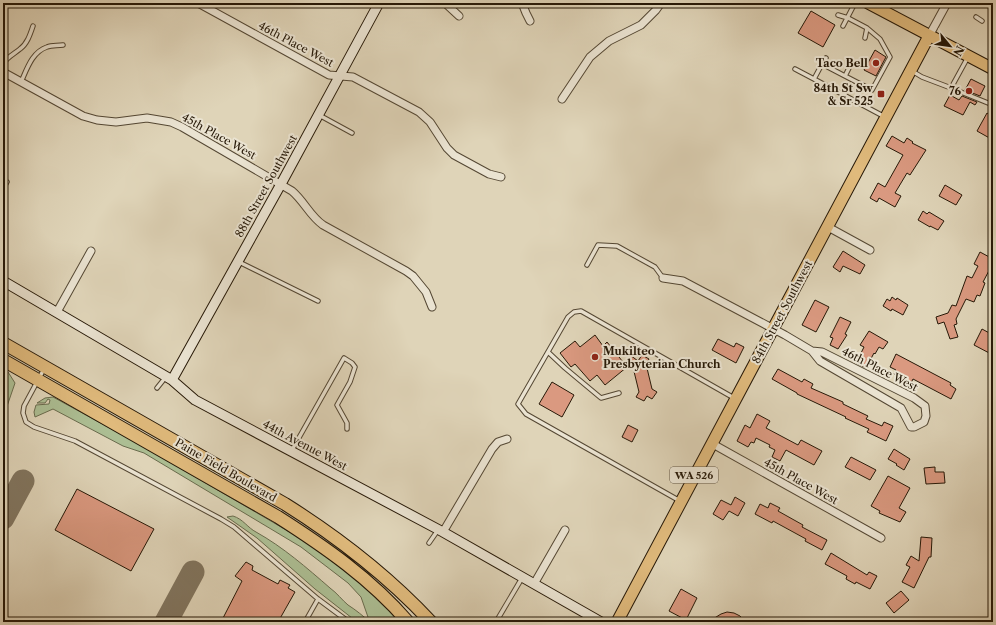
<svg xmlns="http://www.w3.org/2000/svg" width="996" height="625" font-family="'Libre Caslon Text',serif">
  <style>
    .green { fill: #acbe93; stroke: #696b4d }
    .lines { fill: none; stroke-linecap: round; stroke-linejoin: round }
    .taxiway { stroke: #827660; stroke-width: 23 }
    .building { fill: #da9980; stroke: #261807 }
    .lane-casing { stroke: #544733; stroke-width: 5.5 }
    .street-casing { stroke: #544733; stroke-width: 9 }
    .secondary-casing { stroke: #261807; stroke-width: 11 }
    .primary-casing { stroke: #261807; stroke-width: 13 }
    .highway-casing { stroke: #261807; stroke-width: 14 }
    .lane { stroke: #eae3d1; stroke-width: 3.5 }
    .street { stroke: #eae3d1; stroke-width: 7 }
    .secondary { stroke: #eae3d1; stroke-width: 9 }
    .primary { stroke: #e0ba7c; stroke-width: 11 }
    .highway { stroke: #e0ba7c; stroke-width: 12 }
    .poi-dot { fill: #8f2418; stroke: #eae3d1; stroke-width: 1.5 }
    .labels { text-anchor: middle; stroke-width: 4; stroke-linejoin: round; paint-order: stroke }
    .shield { fill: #eae3d1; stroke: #615544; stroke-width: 1 }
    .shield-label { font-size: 10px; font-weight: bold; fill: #261807 }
    .street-label { font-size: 11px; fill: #261807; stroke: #eae3d1 }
    .poi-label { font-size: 11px; font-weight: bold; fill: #261807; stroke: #eae3d1; text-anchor: end }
  </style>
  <rect width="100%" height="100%" fill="#dfd4b8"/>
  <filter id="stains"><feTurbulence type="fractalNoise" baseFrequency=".005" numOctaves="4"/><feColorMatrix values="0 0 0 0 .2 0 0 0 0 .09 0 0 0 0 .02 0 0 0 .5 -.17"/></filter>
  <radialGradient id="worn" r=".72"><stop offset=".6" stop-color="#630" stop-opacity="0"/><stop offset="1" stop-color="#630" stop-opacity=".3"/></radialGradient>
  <path class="green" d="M3 369 8 372 15 383 4 415 5 417 3 422Z
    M53 397 139 444 305 541 358 581 380 601 400 622H372L369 620 361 597 348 583 301 547 144 453 123 446 53 409 35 417 34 412 36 405 49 404 50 400 48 399 45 403H37L45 398Z
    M233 516C243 519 248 528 256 532 283 547 307 568 330 588 337 593 342 600 348 605 356 610 363 616 370 622H357L315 589 257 538 227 517Z"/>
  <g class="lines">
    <path class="taxiway" d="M3 518 23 481
      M166 622 193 572"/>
  </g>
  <path class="building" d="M811 11 835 25 823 47 798 33Z
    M875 50 886 57 876 76 864 70Z
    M971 79 985 86 980 96 965 90Z
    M950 95 959 100 962 96 977 102 975 105 970 102 963 115 944 106Z
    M987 113 993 117V140L977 131Z
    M892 136 904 143 907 138 913 142 912 143 926 150 910 175 907 173 895 193 901 196 895 207 879 198 877 202 870 198 878 183 885 187 903 155 886 146Z
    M945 185 962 195 956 205 939 196Z
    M923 211 927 214 929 212 944 221 938 230 930 226V227L918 220Z
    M843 251 865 265 860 274 843 266 840 272 833 267Z
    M980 252 993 259V263L983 282 985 283 980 296 977 295 974 302 966 299 956 319 957 324 954 325 958 337 950 339 944 322 938 324 936 317 948 313 952 305 956 306 967 276 972 278 978 266 974 264Z
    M892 297 896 300 897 298 908 305 903 315 892 309 891 311 883 306 887 299 890 301Z
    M815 300 829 307 816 332 802 325Z
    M840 317 851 322 845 334 847 335 838 349 830 345 833 338 830 337Z
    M982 329 993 335V355L974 345Z
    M869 331 888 342 883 349 879 347 875 354 874 353 866 368 856 363 864 347 860 345Z
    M595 335 603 346 607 342 627 367 605 385 597 375 590 381 575 364 571 367 560 353 575 341 580 347Z
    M718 339 734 347 736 343 744 347 736 363 712 350Z
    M896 354 951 383 950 385 956 389 951 399 913 379 910 385 899 379 900 378 894 374 896 370 890 367Z
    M630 355 638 361 642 355 649 359 646 364 652 389 657 392 652 399 647 396 644 401 636 397 639 392Z
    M778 369 802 382 804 379 813 384 811 388 843 402V404L868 416 866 419 882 426 884 422 893 426 886 441 867 432 869 429 845 418 846 417 797 394V393L772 379Z
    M552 382 574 395 562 417 539 404Z
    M757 414 770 421 766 428 798 445 801 440 822 451 814 465 786 450 780 461 772 457 775 450 769 447 770 445 756 438 754 443 751 442 748 447 737 441 745 425 750 428Z
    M628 425 638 430 632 442 622 437Z
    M894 449 910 459 904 470 896 465 897 464 888 459Z
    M851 457 876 470 870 480 845 467Z
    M935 467V472H944L945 483 926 484 924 468Z
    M888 476 910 488 899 508 906 512 900 522 879 513 880 511 871 506Z
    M77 489 154 529 131 571 55 530Z
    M735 497 745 503 738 516 729 511 723 520 713 514 721 500 731 505Z
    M770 503 780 508 778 511 803 525 802 527 827 540 822 550 805 541 806 539 773 521 772 523 755 514 760 504 768 508Z
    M921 537 932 538 931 557H929L914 588 902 582 910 567 906 565 911 556 919 561Z
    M831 553 867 575 869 572 877 576 870 589 856 582 855 584 846 579 847 576 825 564Z
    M246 562 253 566 252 570 278 584 280 580 290 585 288 588 295 592 278 622H226L222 620 242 581 235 576Z
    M681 589 697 598 686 620 669 611Z
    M901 591 909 600 894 613 886 603Z
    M727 612 734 613 740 616 746 622H708L721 614Z"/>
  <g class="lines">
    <defs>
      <path id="lane" d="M838 15 848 18 867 28 865 38
        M976 17 982 21
        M843 26 855 3
        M826 58 822 64 845 76 849 68
        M3 64C7 57 14 54 20 49 27 44 30 35 33 26
        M822 64 814 79 885 117
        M795 69 814 79
        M912 71 922 77 951 88 968 57
        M845 76 872 90 890 57 880 39 867 28
        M21 82C27 69 32 52 47 47 52 45 57 46 63 45
        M951 88 993 105
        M319 115 352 133
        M3 189 7 182
        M239 262 318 301
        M587 265 598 245 617 246 655 267 663 278
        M548 352 565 368 601 398 619 393
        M44 369 24 406 23 413 26 422 34 427 75 441 221 519 234 527 318 599 349 622
        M157 388 165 378
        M292 450 344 358 352 363 355 367 350 382 337 405 347 423V429
        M680 501 526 414 518 404 568 317 574 312 581 311 734 398
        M429 543 438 530
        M305 622 318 599
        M496 622 522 578"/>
      <path id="street" d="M198 3 329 75 353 77 419 112 430 122 447 148 454 155 489 174 501 177
        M445 3 459 16
        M522 3 526 13 530 21
        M929 36 947 3
        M3 72 83 116 97 120 116 122 147 118 171 122 182 127 292 191C304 201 310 216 323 225L406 271 413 276 426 292 432 307
        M562 99 590 57 609 41 641 25 656 10 661 3
        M828 227 870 250
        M663 278 683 281 785 335 812 351 822 352 914 398 925 406 926 416 924 422 914 427H911L901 408 820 361 812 351
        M57 312 91 251
        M711 443 881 538
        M443 532 492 449 498 442 507 439
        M534 584 565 530"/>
      <path id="secondary" d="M3 281 172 380 195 400 443 532 601 622
        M172 380 281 184 379 3"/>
      <path id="primary" d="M868 3 993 69
        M617 622 929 36"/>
      <path id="highway" d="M3 343 285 504C339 538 387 575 431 622
        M3 360 278 517C325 547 371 579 408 622"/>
    </defs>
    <use href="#lane" class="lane-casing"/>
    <use href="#street" class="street-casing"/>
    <use href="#secondary" class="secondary-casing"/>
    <use href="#primary" class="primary-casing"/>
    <use href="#highway" class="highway-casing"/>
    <use href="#lane" class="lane"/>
    <use href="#street" class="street"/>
    <use href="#secondary" class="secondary"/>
    <use href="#primary" class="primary"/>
    <use href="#highway" class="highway"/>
  </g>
  <g class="poi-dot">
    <circle cx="876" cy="63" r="4"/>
    <circle cx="969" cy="91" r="4"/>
    <rect x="877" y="90" width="8" height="8" rx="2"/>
    <circle cx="595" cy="357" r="4"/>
  </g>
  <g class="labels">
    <rect class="shield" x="670" y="467" width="48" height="16" rx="3"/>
    <g class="shield-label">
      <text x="694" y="479">WA 526</text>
    </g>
    <g class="street-label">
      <text transform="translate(296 44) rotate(28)" y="4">46th Place West</text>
      <text transform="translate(219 136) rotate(29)" y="4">45th Place West</text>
      <text transform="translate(266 186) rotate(-61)" y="4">88th Street Southwest</text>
      <text transform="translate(782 312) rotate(-62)" y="4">84th Street Southwest</text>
      <text transform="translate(880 369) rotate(27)" y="4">46th Place West</text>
      <text transform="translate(305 445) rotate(28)" y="4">44th Avenue West</text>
      <text transform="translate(226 470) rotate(30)" y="4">Paine Field Boulevard</text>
      <text transform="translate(801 481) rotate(29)" y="4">45th Place West</text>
    </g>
    <g class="poi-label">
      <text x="868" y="67">Taco Bell</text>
      <text x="873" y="92">84th St Sw<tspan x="873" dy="13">&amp; Sr 525</tspan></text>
      <text x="961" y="95">76</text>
      <text x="603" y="355" text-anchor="start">Mukilteo<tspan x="603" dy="13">Presbyterian Church</tspan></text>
    </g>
  </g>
  <rect width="996" height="625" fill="none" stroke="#dfd4b8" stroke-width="16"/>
  <rect x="4" y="4" width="988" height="617" fill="none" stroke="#261807" stroke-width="2"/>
  <rect x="8" y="8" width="980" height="609" fill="none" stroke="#261807"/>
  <g transform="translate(950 46) rotate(119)" stroke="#eae3d1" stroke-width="3" paint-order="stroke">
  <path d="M0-3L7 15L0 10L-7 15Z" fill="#261807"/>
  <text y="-6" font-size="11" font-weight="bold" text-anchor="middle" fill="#261807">N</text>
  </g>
  <rect width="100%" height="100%" filter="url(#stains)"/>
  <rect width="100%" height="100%" fill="url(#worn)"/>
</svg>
